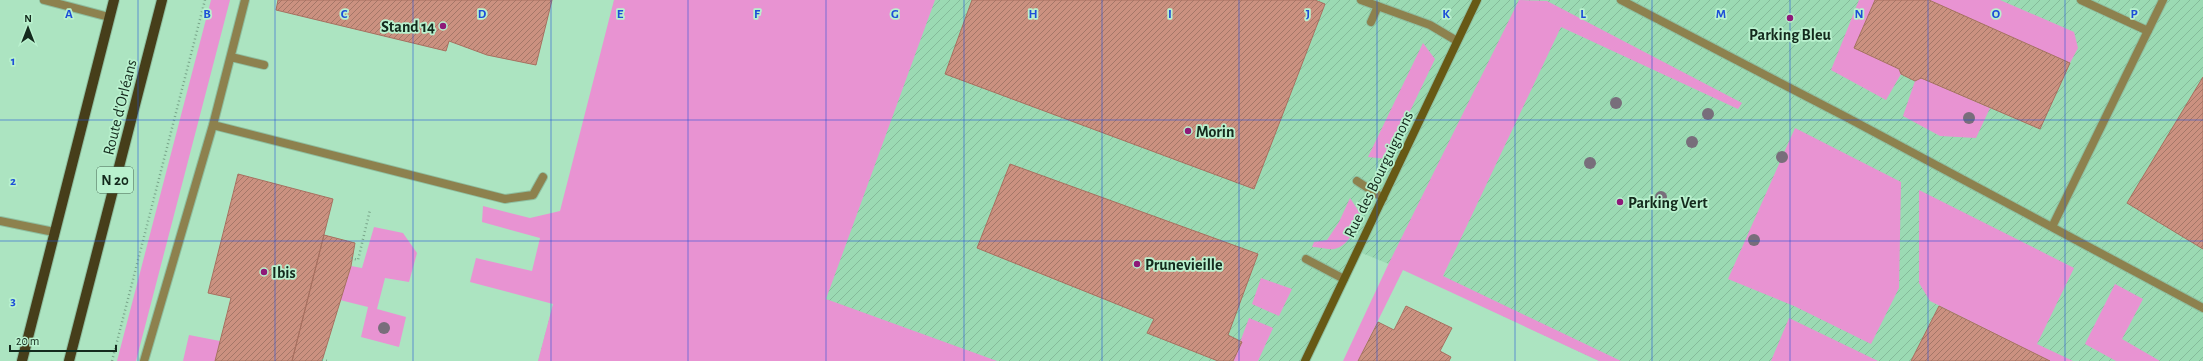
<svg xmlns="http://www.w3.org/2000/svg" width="2203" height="361" font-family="'Alegreya Sans',sans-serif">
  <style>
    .industrial { fill: url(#industrial-furrows) }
    .green { fill: #e893d2 }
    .building { fill: url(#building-hatch); stroke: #a77060 }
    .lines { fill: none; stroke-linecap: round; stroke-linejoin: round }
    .lane-casing { stroke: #8ebfa0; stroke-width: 10 }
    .secondary-casing { stroke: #8ebfa0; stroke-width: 10 }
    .primary-casing { stroke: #8ebfa0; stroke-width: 12 }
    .path { stroke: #79a58a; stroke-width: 2.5; stroke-dasharray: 1 3; stroke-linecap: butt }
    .lane { stroke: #8d814e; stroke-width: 8 }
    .secondary { stroke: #675915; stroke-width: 8 }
    .primary { stroke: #463e1a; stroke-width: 10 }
    .tree { fill: #786e7b }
    .grid { fill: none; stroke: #1d4ed8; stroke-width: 1; stroke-opacity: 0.55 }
    .poi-dot { fill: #8e1979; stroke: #b9f1ce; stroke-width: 1.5 }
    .labels { text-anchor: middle; stroke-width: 3.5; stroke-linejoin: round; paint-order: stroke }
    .shield { fill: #b9f1ce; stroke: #466652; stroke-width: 1 }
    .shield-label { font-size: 15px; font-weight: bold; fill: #142a1d }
    .poi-label { font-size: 16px; font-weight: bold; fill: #142a1d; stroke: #b9f1ce; text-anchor: start }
    .street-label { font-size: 16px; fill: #142a1d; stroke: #b9f1ce }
    .grid-label { font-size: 13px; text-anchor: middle; font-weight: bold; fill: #1d4ed8; stroke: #b9f1ce; stroke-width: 3.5; stroke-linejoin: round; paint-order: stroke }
  </style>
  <defs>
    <pattern id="industrial-furrows" width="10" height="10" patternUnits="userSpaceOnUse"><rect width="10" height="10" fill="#9bdab3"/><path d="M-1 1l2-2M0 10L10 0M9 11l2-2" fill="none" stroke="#85bb9a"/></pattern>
    <pattern id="building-hatch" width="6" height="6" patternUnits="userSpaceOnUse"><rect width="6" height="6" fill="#cb9180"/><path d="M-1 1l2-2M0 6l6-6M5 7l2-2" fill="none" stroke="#a47768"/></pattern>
  </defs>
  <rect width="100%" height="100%" fill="#ace4c1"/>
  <path class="industrial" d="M614 0H2203V361H1599L1418 276 1357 251 1305 361H538L584 189Z"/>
  <path class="green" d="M211 0H230L136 361H117Z
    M614 0H935L826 299 997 361H538L553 304 470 282 476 258 532 271 540 238 482 222 483 206 530 218 560 211Z
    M1519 0 1547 1 1742 103 1738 109 1561 27 1443 276 1621 361H1599L1403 270 1358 361H1343L1388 265Z
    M1859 0H1875L1854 48 1899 69 1901 74 1886 100 1831 70Z
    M1929 0H2000L2074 32 2078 48 2070 63Z
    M1423 43 1435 59 1387 159 1368 157Z
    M1921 78 1990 108 1976 138 1940 136 1903 116 1915 81Z
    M1795 128 1901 182 1899 288 1871 344 1794 306 1728 279Z
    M1919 190 2074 268 2037 344 2073 361H2050L1930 301 1919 283Z
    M1350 198 1361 215C1355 227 1350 246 1334 249 1328 250 1319 247 1312 247L1314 242 1327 240 1339 222Z
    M374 227 403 233 417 253 409 282 385 278 377 309 406 317 399 347 361 337 368 307 340 300 351 266 362 268Z
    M1261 278 1292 289 1279 316 1252 304Z
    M2115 284 2143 299 2122 339 2160 361H2116L2085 344Z
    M1249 318 1273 328 1258 361H1233Z
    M1789 318 1878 361H1771Z
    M189 335 220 341 215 361H183Z"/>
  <path class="building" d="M278 0H552L536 65 487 55 449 41 446 51 276 10Z
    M972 0H1315L1325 4 1254 189 945 74Z
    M1875 0H1929L2070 63 2040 129 1921 78 1915 81 1901 74 1899 69 1854 48Z
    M2203 77V249L2127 203Z
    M1010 164 1258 254 1228 335 1242 342 1233 361H1218L1147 333 1154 319 977 248Z
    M238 174 333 199 292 361H215L231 298 208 293Z
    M324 235 355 243 351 266 322 361H292Z
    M1406 306 1452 328 1440 351 1451 357 1449 361H1358L1378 322 1394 330Z
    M1939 306 2050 361H1911Z"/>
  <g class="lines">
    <defs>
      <path id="lane" d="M44 0 109 17
        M1361 0 1430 25 1457 41
        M1621 0 1846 117 2203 308
        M2081 0 2148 31
        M1371 22 1378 6
        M231 57 264 65
        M213 125 505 199 533 195 543 177
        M1357 181 1383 198
        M0 221 54 232
        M2052 227 2163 0
        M1306 259 1344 279
        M144 361 213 125 245 0"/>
      <path id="secondary" d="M1305 361 1477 0"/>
      <path id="primary" d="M22 361 114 0
        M69 361 162 0"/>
    </defs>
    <use href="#lane" class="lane-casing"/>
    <use href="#secondary" class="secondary-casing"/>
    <use href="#primary" class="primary-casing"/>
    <path class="path" d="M351 258 358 260 370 210
      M322 360 328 361
      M112 361 205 0"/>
    <use href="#lane" class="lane"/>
    <use href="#secondary" class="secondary"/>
    <use href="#primary" class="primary"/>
  </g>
  <g class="tree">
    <circle cx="1616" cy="103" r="6"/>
    <circle cx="1708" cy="114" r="6"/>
    <circle cx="1969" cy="118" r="6"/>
    <circle cx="1692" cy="142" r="6"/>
    <circle cx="1782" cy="157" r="6"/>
    <circle cx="1590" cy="163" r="6"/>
    <circle cx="1661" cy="197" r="6"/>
    <circle cx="1754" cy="240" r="6"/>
    <circle cx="384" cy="328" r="6"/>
  </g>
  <path class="grid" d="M138 0V361M275 0V361M413 0V361M551 0V361M688 0V361M826 0V361M964 0V361M1102 0V361M1239 0V361M1377 0V361M1515 0V361M1652 0V361M1790 0V361M1928 0V361M2065 0V361M0 120H2203M0 241H2203"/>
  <g class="poi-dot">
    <circle cx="1790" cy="18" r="4"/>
    <circle cx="443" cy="26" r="4"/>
    <circle cx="1188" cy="131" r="4"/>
    <circle cx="1620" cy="202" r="4"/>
    <circle cx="1137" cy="264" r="4"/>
    <circle cx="264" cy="272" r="4"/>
  </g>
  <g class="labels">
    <rect class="shield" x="97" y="167" width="36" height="26" rx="3"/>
    <g class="shield-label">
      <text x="115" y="185">N 20</text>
    </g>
    <g class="poi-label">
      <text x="435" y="32" text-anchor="end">Stand 14</text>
      <text x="1790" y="40" text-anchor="middle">Parking Bleu</text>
      <text x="1196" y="137">Morin</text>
      <text x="1628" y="208">Parking Vert</text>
      <text x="1145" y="270">Prunevieille</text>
      <text x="272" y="278">Ibis</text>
    </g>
    <g class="street-label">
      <text transform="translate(119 107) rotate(-76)" y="6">Route d'Orléans</text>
      <text transform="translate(1378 174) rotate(-64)" y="6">Rue des Bourguignons</text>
    </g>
  </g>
  <g class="grid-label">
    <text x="69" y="18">A</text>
    <text x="207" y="18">B</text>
    <text x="344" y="18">C</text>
    <text x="482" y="18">D</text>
    <text x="620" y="18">E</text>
    <text x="757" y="18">F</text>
    <text x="895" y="18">G</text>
    <text x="1033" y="18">H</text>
    <text x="1170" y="18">I</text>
    <text x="1308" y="18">J</text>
    <text x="1446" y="18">K</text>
    <text x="1583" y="18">L</text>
    <text x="1721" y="18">M</text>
    <text x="1859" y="18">N</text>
    <text x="1996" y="18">O</text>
    <text x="2134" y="18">P</text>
    <text x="13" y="65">1</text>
    <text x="13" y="185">2</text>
    <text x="13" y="305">3</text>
  </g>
  <g transform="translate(28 28)" stroke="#b9f1ce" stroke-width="3" paint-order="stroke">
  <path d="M0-3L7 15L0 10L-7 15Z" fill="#142a1d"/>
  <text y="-6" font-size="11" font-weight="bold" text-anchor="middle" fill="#142a1d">N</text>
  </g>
  <path d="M10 345v6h106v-6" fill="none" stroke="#142a1d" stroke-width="2"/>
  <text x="16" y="345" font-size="12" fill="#142a1d" stroke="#b9f1ce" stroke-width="3" paint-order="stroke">20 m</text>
</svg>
